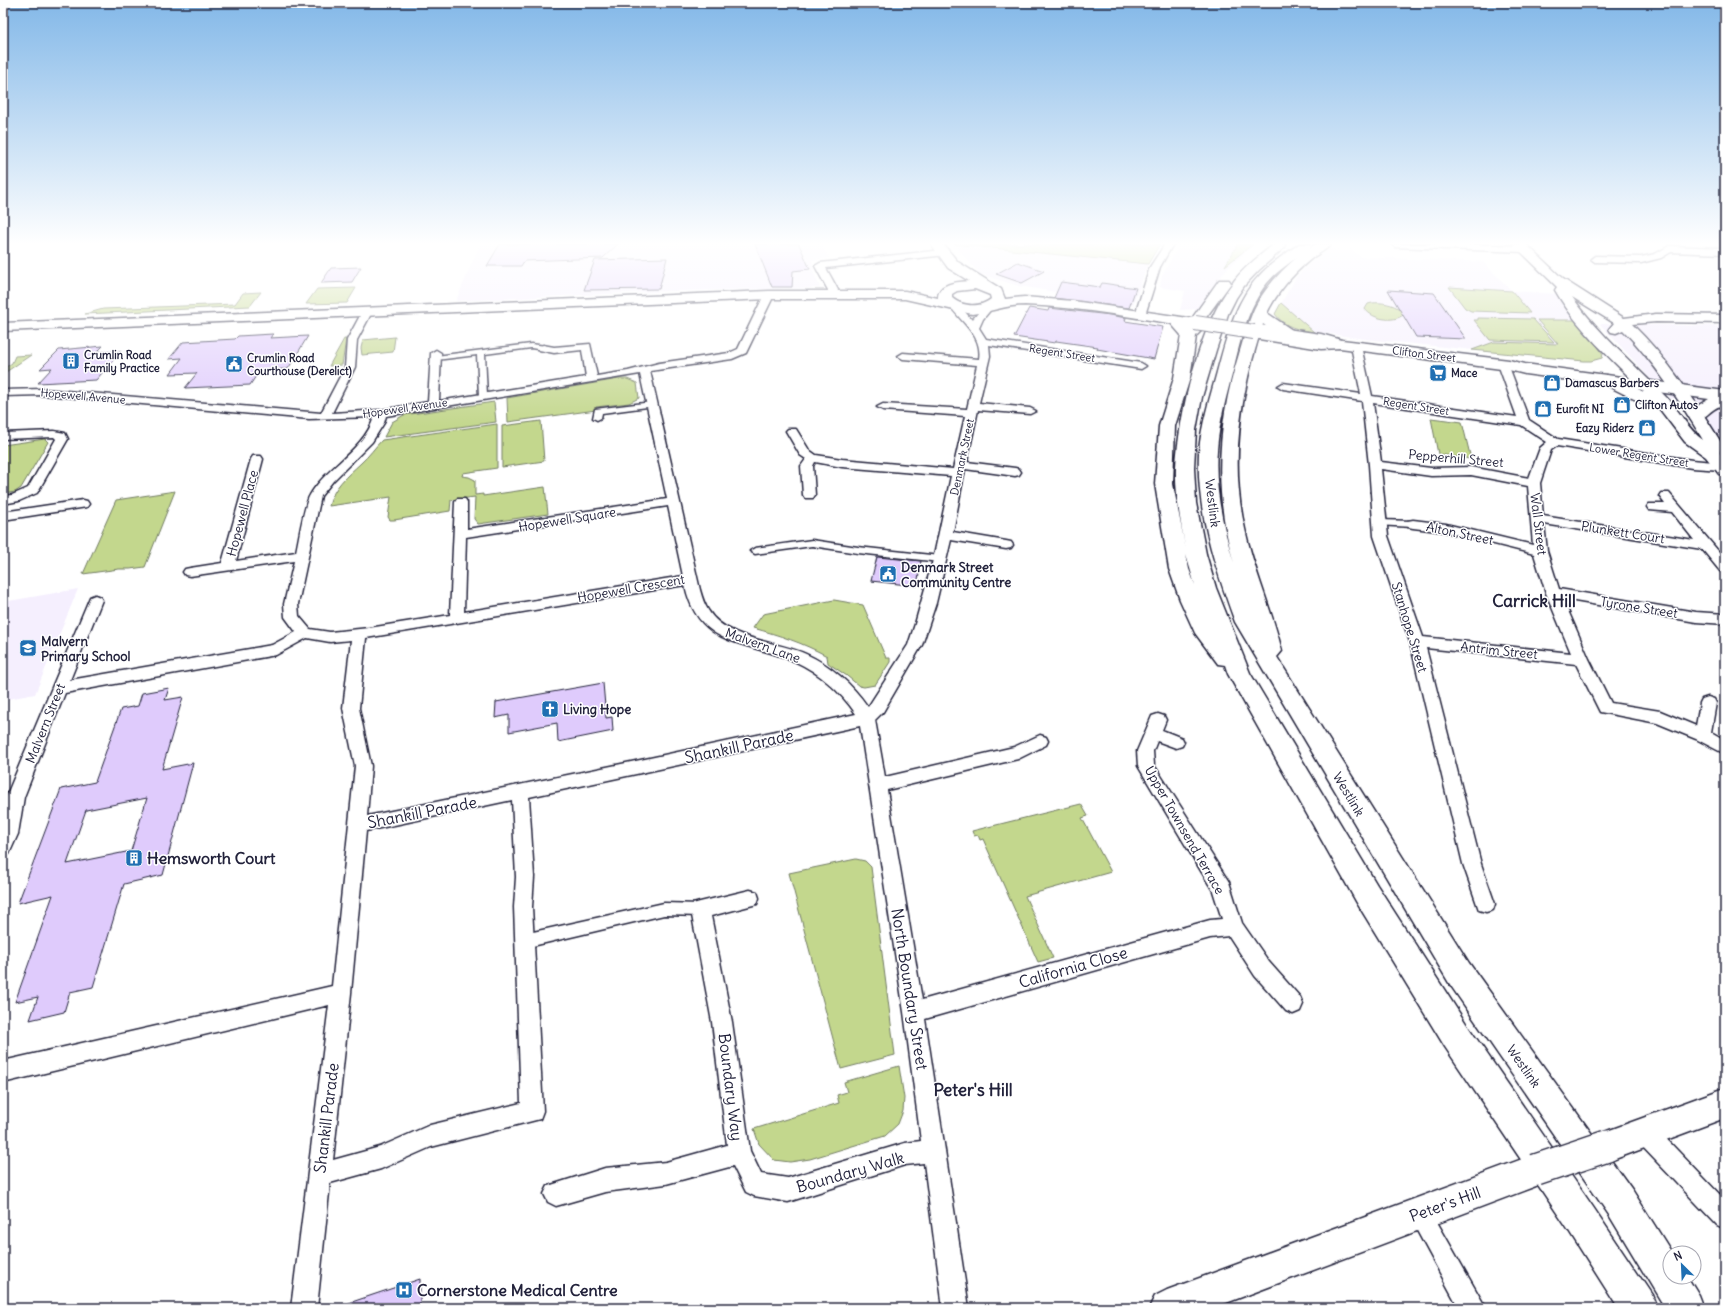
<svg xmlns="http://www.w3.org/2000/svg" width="1728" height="1311" font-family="Delius,sans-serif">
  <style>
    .built { fill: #f5effe }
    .green { fill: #c3d78d; stroke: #727c64 }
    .building { fill: #dfcbfc; stroke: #22223b; fill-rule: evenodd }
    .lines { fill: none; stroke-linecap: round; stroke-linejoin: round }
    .pedestrian-casing { stroke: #22223b; stroke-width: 3 }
    .minor-casing { stroke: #22223b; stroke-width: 3 }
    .secondary-casing { stroke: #22223b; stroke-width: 3 }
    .primary-casing { stroke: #22223b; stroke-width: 3 }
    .trunk-casing { stroke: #22223b; stroke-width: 3 }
    .pedestrian { fill: #fff; fill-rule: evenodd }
    .minor { fill: #fff; fill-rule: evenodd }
    .secondary { fill: #fff; fill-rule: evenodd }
    .primary { fill: #fff; fill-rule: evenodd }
    .trunk { fill: #fff; fill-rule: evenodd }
    .secondary-bridge-casing { stroke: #22223b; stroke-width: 34; stroke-linecap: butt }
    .primary-bridge-casing { stroke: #22223b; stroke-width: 16; stroke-linecap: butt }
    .secondary-bridge { stroke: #fff; stroke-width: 31 }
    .primary-bridge { stroke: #fff; stroke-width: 14 }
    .labels { text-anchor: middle; stroke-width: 3; stroke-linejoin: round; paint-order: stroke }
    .far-street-label { font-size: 11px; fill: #22223b; stroke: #fff }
    .far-poi-label { font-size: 11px; font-weight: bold; fill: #22223b; stroke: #fff; text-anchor: start }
    .street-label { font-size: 13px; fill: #22223b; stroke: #fff }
    .poi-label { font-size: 13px; font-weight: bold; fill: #22223b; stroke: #fff; text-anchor: start }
    .near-street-label { font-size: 16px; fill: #22223b; stroke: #fff }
    .near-poi-label { font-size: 16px; font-weight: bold; fill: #22223b; stroke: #fff; text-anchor: start }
    .district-label { font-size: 17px; font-weight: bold; fill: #22223b; stroke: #fff }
    .near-neighbourhood-label { font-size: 17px; font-weight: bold; fill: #22223b; stroke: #fff }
  </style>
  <rect width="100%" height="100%" fill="#fff"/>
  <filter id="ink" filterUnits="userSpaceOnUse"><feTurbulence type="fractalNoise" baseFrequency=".025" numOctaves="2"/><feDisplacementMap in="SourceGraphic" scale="8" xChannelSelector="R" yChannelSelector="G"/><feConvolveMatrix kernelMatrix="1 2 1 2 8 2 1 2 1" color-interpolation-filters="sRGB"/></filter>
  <g filter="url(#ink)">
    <path class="built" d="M480 244H822L829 258 812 260 814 274 820 288 670 291 456 301Z
      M1183 244H1254L1224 272 1197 309 1180 310 1185 291 1160 287 1162 276 1179 245 1182 246Z
      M954 245 1148 264 1133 305 1019 286 980 274Z
      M1329 248 1341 251 1353 250 1361 257 1483 262 1512 291 1560 294 1603 354 1602 358 1597 360 1584 361 1365 339 1297 329 1279 319 1275 314 1297 276 1308 265Z
      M1600 324 1725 326V450L1649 377Z
      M78 589 35 694 3 700V602Z"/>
    <path class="green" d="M953 244H1160L1148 264Z
      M1238 244H1253L1225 266Z
      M1449 287 1512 291 1530 313 1471 311 1465 308Z
      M356 288 347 303 306 304 317 289Z
      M261 292 250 306 85 314 103 309 235 304 243 293Z
      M1281 303 1314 332C1299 330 1284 327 1275 314Z
      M1372 303C1382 302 1393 304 1401 310L1403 315C1393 323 1372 319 1365 309L1368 304Z
      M1478 318 1533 319 1554 342 1490 340 1474 320H1478Z
      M1537 320H1579L1603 354 1602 358 1591 361H1584L1472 350 1494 342 1558 344Z
      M395 337 393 352 362 355 361 348 363 340Z
      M344 339H346L342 365 329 366Z
      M31 355 3 374V369L12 363 15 356Z
      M619 379H627L637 383 639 398 629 403 596 407V410L508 422 507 398Z
      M494 402 496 422 384 437 392 422 404 415Z
      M1431 418 1462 422 1471 459 1438 454Z
      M541 421 544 461 502 467V426Z
      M497 424V468L463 473 462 476 469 477 475 480V495L483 494V496L545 487 548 514 478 524 474 519 475 497 451 500 450 511 394 520H390L388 517 391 497 329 506C334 486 346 477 361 463 369 456 375 447 382 440Z
      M45 439 48 442 21 488 15 492 3 494V445Z
      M175 491 145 567 130 569H119L83 574 116 500Z
      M834 600 863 605 886 658H890V662L875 685 864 687 859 686 847 676 828 663 827 656C803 643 779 635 753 628L763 614Z
      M1081 804 1088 816 1082 818 1111 872 1025 896 1053 958 1038 962 983 839 980 840 978 835 974 836 972 831Z
      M856 859 865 861 871 867 895 1055 841 1069 789 873Z
      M899 1066 904 1098 903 1111 898 1124 885 1136 810 1159 790 1162 774 1160 759 1144 754 1129 839 1103 837 1095 847 1092 844 1082Z"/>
    <path class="building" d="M500 244H618L603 258 524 261 521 266H487Z
      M755 244H799L810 269 793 271 792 287H772Z
      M667 258 659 289 584 290 595 260Z
      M1018 262 1044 271 1022 283 996 274Z
      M361 267 352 282 321 283 331 268Z
      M1061 282 1100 287 1102 283 1136 288 1129 308 1054 298Z
      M1388 290 1434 293 1466 339 1416 337Z
      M1029 308 1048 311 1049 308 1110 315 1126 318 1125 321 1163 327 1154 359 1097 349 1098 347 1056 341 1055 343 1014 337Z
      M273 334 270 338 308 336 288 369 260 370 250 385 185 388 197 373 170 374 182 358 169 359 183 342 235 339 238 336Z
      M103 346 97 352 121 351 96 380 38 383 52 368 40 369 59 350Z
      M877 557 921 561 917 586 871 581Z
      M603 683 606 718 612 717 613 731 558 742 557 723 509 732V715L495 718 496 702Z
      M169 688 165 700 183 697 162 769 193 763 163 875 124 884 93 987 70 992 64 1012 30 1020 38 997 15 1002 53 895 18 903 61 789 95 782 121 709 138 706 142 693ZM147 798 131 851 67 864 86 810Z
      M420 1279V1308H344L343 1305Z"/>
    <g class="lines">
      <defs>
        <path id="pedestrian" d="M531 344 546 346 547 348 543 350 531 348 485 354 487 396 483 398 479 396 477 355 436 360 432 358 436 356Z
          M652 402 656 404 655 406 602 413 601 418 597 420 593 418 595 409Z
          M1379 520 1413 521 1418 524 1413 527 1376 525 1374 523 1376 521Z
          M812 540 858 547 940 556 945 559 940 562 858 553 812 546 755 554 750 551 755 548Z
          M664 903 700 904 705 906 707 910 705 914 700 916 664 915 524 948 519 946 517 941 519 936 524 934Z"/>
        <path id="minor" d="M1165 244H1173L1160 267 1145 315 1143 317H1137L1135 315 1150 267Z
          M1391 244H1459L1525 246 1529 249 1525 252 1395 247Z
          M1669 246 1725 248V254L1671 252 1661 258 1641 263 1595 262 1591 259 1595 256 1641 257 1655 254Z
          M943 250 946 251 947 253 946 255 826 268 838 290 835 297 832 298 827 295 828 290 815 266 820 263Z
          M769 292 774 295 746 353 732 359 650 371 700 590C702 597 704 604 708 610 726 640 777 641 806 654 832 666 852 684 868 707L908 645 915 624 933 560 951 476 842 467 815 462 813 466 815 495 813 498H805L803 495 801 466 806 459 800 455 786 431 788 429H796L809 450 816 455 842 459 953 469 965 416 883 410 877 407 883 404 967 409 977 365 903 359 898 356 903 353 979 359C983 336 962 323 950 306L955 303 958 304 972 320 985 305H991L993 307 983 319 979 328 986 339 1141 363 1146 366 1141 369 989 345 990 356 979 403 1030 408 1036 411 1030 414 978 410 967 462 1015 468 1019 469 1021 472 1019 475 1015 476 965 469 953 532 1006 541 1011 542 1013 545 1011 548 1006 549 951 540 936 603 922 645 883 712 875 720 885 777 1014 747 1040 735 1046 737 1048 741 1046 745 1018 759 887 790 922 1000 1210 920 1222 919 1213 891 1138 766 1137 751 1152 716 1158 714 1164 716 1166 720 1162 730 1182 738 1184 742 1182 746 1176 748 1157 741 1153 751 1154 765 1229 882 1242 923 1269 962 1300 997 1303 1004 1300 1011 1293 1014 1286 1011 1255 976 1229 936 1210 938 925 1019 969 1308H943L924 1163 905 1165 788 1202 754 1196 746 1192 733 1166 666 1184 605 1192 556 1206 548 1202 544 1194 548 1186 605 1168 666 1162 727 1145 712 1022 691 910 693 904 700 902 750 890 757 892 759 898 757 904 711 916 732 1022 750 1151 761 1174 788 1178 905 1143 921 1141 904 1012 860 726 529 797 534 877 532 907 543 1111 540 1119 431 1147 381 1169 330 1183 317 1308H291L329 1005 3 1083V1061L332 986 355 766 343 708 351 640 330 642 307 638 276 655 65 693 24 797 18 834 9 854 3 857V817L6 797 90 597 95 595 100 597 102 600 70 680 272 645 296 632 285 617 284 604 294 561 190 576 185 575 183 572 185 569 190 568 222 563 251 459 253 456H261L263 459 236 561 296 552C299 539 304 504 310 495 327 466 364 450 374 417L309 419 43 395 3 396V390L43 389 321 413 345 367 347 340 362 312 367 309 372 312 357 340 355 367 332 413 381 410 428 402 431 353 436 350 441 353 439 401 586 377 582 350 554 353 539 350 538 348 543 345 554 347 590 344 597 376 628 371 659 363 729 353 738 349 764 295ZM640 374 667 499 467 529V502L465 499H457L455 502 450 615 369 628 330 632 310 629 299 616 298 604 321 496 333 481 372 442 384 423 386 416ZM668 506 683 576 464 612 466 537ZM685 585C698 648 747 641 794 661 820 673 840 691 856 714L631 762 367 816 371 766 359 708 366 638ZM512 800 516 877 514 907 521 1103 430 1125 380 1147 333 1160 351 993 366 831Z
          M1356 343 1361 346 1372 396 1517 417 1498 364 1503 361 1508 364 1529 420 1558 439 1692 460 1725 463V469L1722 470 1692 468 1557 446 1551 450 1540 483 1543 516 1694 540 1672 512 1649 510 1647 507 1649 504H1665L1659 496 1661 493H1669L1725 559V572L1720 571 1702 549 1544 524 1547 551 1559 589 1696 612 1725 614V624L1696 622 1563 599 1589 659 1611 703 1660 711 1696 726 1700 703 1702 699 1708 697 1714 699 1716 703 1711 732 1725 740V754L1696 739 1657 723 1600 712 1576 664 1426 648 1481 864 1495 904 1493 910 1486 912 1479 910 1463 864 1410 642 1374 536 1369 465 1362 401 1283 389 1278 386 1283 383 1361 394 1351 346ZM1373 403 1521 425 1547 442 1540 448 1529 478 1471 467 1431 468 1381 462ZM1381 469 1431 476 1471 475 1528 486 1533 545 1446 524 1413 520 1408 521 1407 524 1408 527 1413 528 1446 532 1534 554 1546 593 1571 653 1423 637 1388 536Z
          M54 431 65 433 68 439 37 493 19 501 3 504V496L12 495 28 488 56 439 54 437 3 439V433Z
          M83 500 87 501 89 504 87 507 3 520V512Z
          M1645 1122 1653 1125 1725 1200V1229L1717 1225 1637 1141 1634 1133 1637 1125Z
          M1420 1202 1428 1206 1486 1308H1459L1408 1214 1412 1206Z"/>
        <path id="secondary" d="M1513 244H1526L1563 279 1624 318 1656 314 1725 315V323L1656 322 1632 324C1668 359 1696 402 1722 444L1720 453 1725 459V475L1719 474 1706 457 1685 442 1659 408 1650 407 1602 383 1599 380 1602 377 1607 375 1644 392C1613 360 1577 329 1555 290L1557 287ZM1572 297 1614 323 1609 329 1611 332 1616 333 1623 330C1654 362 1680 401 1703 440 1688 430 1680 411 1667 398 1635 365 1600 335 1572 297Z
          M1725 1088V1118L1607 1162 1596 1157 1591 1146 1596 1135Z
          M1536 1154 1547 1159 1552 1170 1547 1181 1536 1186 1213 1308H1149L1155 1296 1167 1290Z"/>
        <path id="primary" d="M931 244H943L958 262 1001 289 1005 299 1024 297 1073 301 1195 319 1200 320 1202 323 1200 326 1195 327C1139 319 1082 307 1025 305 1007 305 990 312 972 314L905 299H769L3 331V323L769 291H905L938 298C938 283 957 282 969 281L948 268ZM975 289 990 295 991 299C980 308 963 307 952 298V294L957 291Z
          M1259 325 1321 334 1342 340 1509 360 1525 364 1725 391V405C1710 406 1706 423 1691 420L1689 416 1697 406 1709 399 1525 374 1509 370 1340 348 1321 349 1253 338 1247 332 1249 329Z"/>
        <path id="trunk" d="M1274 244H1284L1285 247 1259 270 1244 286 1236 298 1228 314 1216 350 1202 397 1196 430 1194 468 1196 503 1206 554 1216 588 1250 673 1377 885 1467 1025 1593 1207 1652 1295 1657 1308H1618L1569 1231 1445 1047 1357 903 1228 674 1225 665 1218 664 1195 633 1180 600 1169 569 1155 484 1159 426 1174 378 1181 335 1168 320 1170 317C1179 315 1182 319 1188 324L1219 280H1229L1231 283 1202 323 1201 331 1196 336 1190 378 1175 426 1173 484 1186 551C1181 524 1175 495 1176 467 1179 413 1200 323 1234 281 1245 266 1260 256 1274 244ZM1186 555 1195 585 1189 569Z
          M1299 244H1313L1309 248 1316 244H1331C1327 250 1317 254 1311 259 1293 274 1277 292 1267 313L1292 330 1294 333 1292 336C1281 339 1272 330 1263 324 1241 390 1229 460 1245 529 1254 571 1272 610 1282 651L1277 657 1469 963 1633 1191 1672 1253H1670V1277H1688L1699 1295 1704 1308H1665L1609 1215 1449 983 1235 622C1215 567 1196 511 1199 452 1201 425 1210 398 1217 372 1226 339 1235 301 1259 276 1271 263 1285 254 1299 244ZM1299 256C1282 269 1260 293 1252 314 1247 326 1243 341 1239 354 1217 423 1213 494 1234 563 1223 528 1214 487 1217 450 1219 422 1227 394 1234 367 1241 338 1248 307 1267 283 1276 272 1288 264 1299 256Z"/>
      </defs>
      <use href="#pedestrian" class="pedestrian-casing"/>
      <use href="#minor" class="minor-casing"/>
      <use href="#secondary" class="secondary-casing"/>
      <use href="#primary" class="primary-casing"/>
      <use href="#trunk" class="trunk-casing"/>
      <use href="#pedestrian" class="pedestrian"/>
      <use href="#minor" class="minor"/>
      <use href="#secondary" class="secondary"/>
      <use href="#primary" class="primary"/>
      <use href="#trunk" class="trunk"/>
      <defs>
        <path id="secondary-bridge" d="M1536 1170 1607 1146"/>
        <path id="primary-bridge" d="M1195 323 1254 332"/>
      </defs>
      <use href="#secondary-bridge" class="secondary-bridge-casing"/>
      <use href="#primary-bridge" class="primary-bridge-casing"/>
      <use href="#secondary-bridge" class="secondary-bridge"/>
      <use href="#primary-bridge" class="primary-bridge"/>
    </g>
  </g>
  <linearGradient id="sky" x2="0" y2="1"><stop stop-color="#83b8e8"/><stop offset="0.57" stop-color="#fff"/><stop offset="1" stop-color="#fff" stop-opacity="0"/></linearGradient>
  <rect width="1728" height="427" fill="url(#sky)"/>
  <defs>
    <symbol id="building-square" viewBox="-11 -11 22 22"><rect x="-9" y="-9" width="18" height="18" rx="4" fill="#1f6fb2" stroke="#fff"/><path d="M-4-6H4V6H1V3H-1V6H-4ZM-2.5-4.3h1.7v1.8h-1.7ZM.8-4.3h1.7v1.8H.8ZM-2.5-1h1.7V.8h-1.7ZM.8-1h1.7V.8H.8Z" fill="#fff"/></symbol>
    <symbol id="civic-square" viewBox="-11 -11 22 22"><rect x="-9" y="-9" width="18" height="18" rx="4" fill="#1f6fb2" stroke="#fff"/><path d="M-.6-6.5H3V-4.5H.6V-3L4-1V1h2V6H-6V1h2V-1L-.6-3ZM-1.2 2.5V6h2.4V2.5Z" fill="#fff"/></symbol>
    <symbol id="supermarket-square" viewBox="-11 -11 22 22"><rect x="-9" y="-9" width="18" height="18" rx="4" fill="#1f6fb2" stroke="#fff"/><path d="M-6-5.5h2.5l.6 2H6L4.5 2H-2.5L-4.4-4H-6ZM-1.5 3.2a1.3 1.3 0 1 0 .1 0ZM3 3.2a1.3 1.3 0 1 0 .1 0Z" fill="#fff"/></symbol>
    <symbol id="shop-square" viewBox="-11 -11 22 22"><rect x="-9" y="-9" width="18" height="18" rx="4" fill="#1f6fb2" stroke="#fff"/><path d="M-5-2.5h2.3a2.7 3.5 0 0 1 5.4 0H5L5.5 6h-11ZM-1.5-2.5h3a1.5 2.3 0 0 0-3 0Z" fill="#fff"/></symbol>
    <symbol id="school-square" viewBox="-11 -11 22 22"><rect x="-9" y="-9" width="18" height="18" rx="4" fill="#1f6fb2" stroke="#fff"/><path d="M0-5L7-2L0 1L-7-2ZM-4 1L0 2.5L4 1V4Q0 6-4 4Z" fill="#fff"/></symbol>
    <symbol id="church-square" viewBox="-11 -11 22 22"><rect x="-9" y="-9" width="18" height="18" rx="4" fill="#1f6fb2" stroke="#fff"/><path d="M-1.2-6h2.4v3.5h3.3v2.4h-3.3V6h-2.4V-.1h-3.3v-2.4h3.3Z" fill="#fff"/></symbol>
    <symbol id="hospital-square" viewBox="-11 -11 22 22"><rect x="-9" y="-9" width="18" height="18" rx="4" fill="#1f6fb2" stroke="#fff"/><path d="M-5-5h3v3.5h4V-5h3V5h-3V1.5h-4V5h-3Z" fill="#fff"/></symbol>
  </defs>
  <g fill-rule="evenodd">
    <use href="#building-square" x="61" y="351" width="20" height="20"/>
    <use href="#civic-square" x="224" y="354" width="20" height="20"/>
    <use href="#supermarket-square" x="1428" y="363" width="20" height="20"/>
    <use href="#shop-square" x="1542" y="373" width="20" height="20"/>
    <use href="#shop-square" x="1612" y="395" width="20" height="20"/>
    <use href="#shop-square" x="1533" y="399" width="20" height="20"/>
    <use href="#shop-square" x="1637" y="418" width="20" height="20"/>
    <use href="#civic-square" x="878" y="564" width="20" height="20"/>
    <use href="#school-square" x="18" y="638" width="20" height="20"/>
    <use href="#church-square" x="540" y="699" width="20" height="20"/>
    <use href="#building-square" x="124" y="848" width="20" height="20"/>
    <use href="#hospital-square" x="394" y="1280" width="20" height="20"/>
  </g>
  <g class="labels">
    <g class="far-street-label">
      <text transform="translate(1062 353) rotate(9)" y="4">Regent Street</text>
      <text transform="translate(1424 354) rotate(7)" y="4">Clifton Street</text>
      <text transform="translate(83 396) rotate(5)" y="4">Hopewell Avenue</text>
      <text transform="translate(1416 406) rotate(9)" y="4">Regent Street</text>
      <text transform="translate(405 408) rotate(-8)" y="4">Hopewell Avenue</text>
      <text transform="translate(1639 455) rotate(9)" y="4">Lower Regent Street</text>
      <text transform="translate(962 457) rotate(-78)" y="4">Denmark Street</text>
    </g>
    <g class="far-poi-label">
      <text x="84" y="359">Crumlin Road<tspan x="84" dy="13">Family Practice</tspan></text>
      <text x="247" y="362">Crumlin Road<tspan x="247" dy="13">Courthouse (Derelict)</tspan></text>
      <text x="1451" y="377">Mace</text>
      <text x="1565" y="387">Damascus Barbers</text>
      <text x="1635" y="409">Clifton Autos</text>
      <text x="1556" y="413">Eurofit NI</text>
      <text x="1634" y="432" text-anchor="end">Eazy Riderz</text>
    </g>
    <g class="street-label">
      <text transform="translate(1456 458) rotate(5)" y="5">Pepperhill Street</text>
      <text transform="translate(1213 503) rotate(83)" y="5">Westlink</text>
      <text transform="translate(242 513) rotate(-75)" y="5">Hopewell Place</text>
      <text transform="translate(567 519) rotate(-9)" y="5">Hopewell Square</text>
      <text transform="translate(1539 524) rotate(83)" y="5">Wall Street</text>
      <text transform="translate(1623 532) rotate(9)" y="5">Plunkett Court</text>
      <text transform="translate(1460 533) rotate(12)" y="5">Alton Street</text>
      <text transform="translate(631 588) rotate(-10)" y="5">Hopewell Crescent</text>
      <text transform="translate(1639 607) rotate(9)" y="5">Tyrone Street</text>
      <text transform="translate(1410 627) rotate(73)" y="5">Stanhope Street</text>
      <text transform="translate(763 645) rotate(20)" y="5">Malvern Lane</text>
      <text transform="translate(1499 650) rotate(6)" y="5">Antrim Street</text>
      <text transform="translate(45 723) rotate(-68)" y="5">Malvern Street</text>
      <text transform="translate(1349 794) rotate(59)" y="5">Westlink</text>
      <text transform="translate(1185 830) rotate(60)" y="5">Upper Townsend Terrace</text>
      <text transform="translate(1524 1066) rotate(55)" y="5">Westlink</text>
    </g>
    <g class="poi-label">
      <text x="901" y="572">Denmark Street<tspan x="901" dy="15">Community Centre</tspan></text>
      <text x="41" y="646">Malvern<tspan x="41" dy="15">Primary School</tspan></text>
      <text x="563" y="714">Living Hope</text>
    </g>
    <g class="near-street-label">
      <text transform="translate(739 746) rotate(-12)" y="6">Shankill Parade</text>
      <text transform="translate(422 812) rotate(-11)" y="6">Shankill Parade</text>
      <text transform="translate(1073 967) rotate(-16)" y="6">California Close</text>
      <text transform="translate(910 989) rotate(81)" y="6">North Boundary Street</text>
      <text transform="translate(731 1087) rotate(83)" y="6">Boundary Way</text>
      <text transform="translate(326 1118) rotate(-83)" y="6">Shankill Parade</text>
      <text transform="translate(850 1172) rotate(-16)" y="6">Boundary Walk</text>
      <text transform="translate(1445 1204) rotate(-20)" y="6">Peter's Hill</text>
    </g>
    <g class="near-poi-label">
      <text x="147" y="864">Hemsworth Court</text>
      <text x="417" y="1296">Cornerstone Medical Centre</text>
    </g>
    <g class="district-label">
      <text x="1534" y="607">Carrick Hill</text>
    </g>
    <g class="near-neighbourhood-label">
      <text x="973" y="1096">Peter's Hill</text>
    </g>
  </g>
  <rect width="1728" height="1311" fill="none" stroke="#fff" stroke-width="16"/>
  <rect x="8" y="8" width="1712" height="1295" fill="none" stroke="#22223b" stroke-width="1.5" filter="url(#ink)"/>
  <g transform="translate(1682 1265) rotate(336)"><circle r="19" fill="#ffffff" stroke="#a7a7b1"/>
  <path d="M0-3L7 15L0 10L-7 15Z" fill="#1f6fb2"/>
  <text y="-6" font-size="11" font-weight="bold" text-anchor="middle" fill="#22223b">N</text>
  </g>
</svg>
